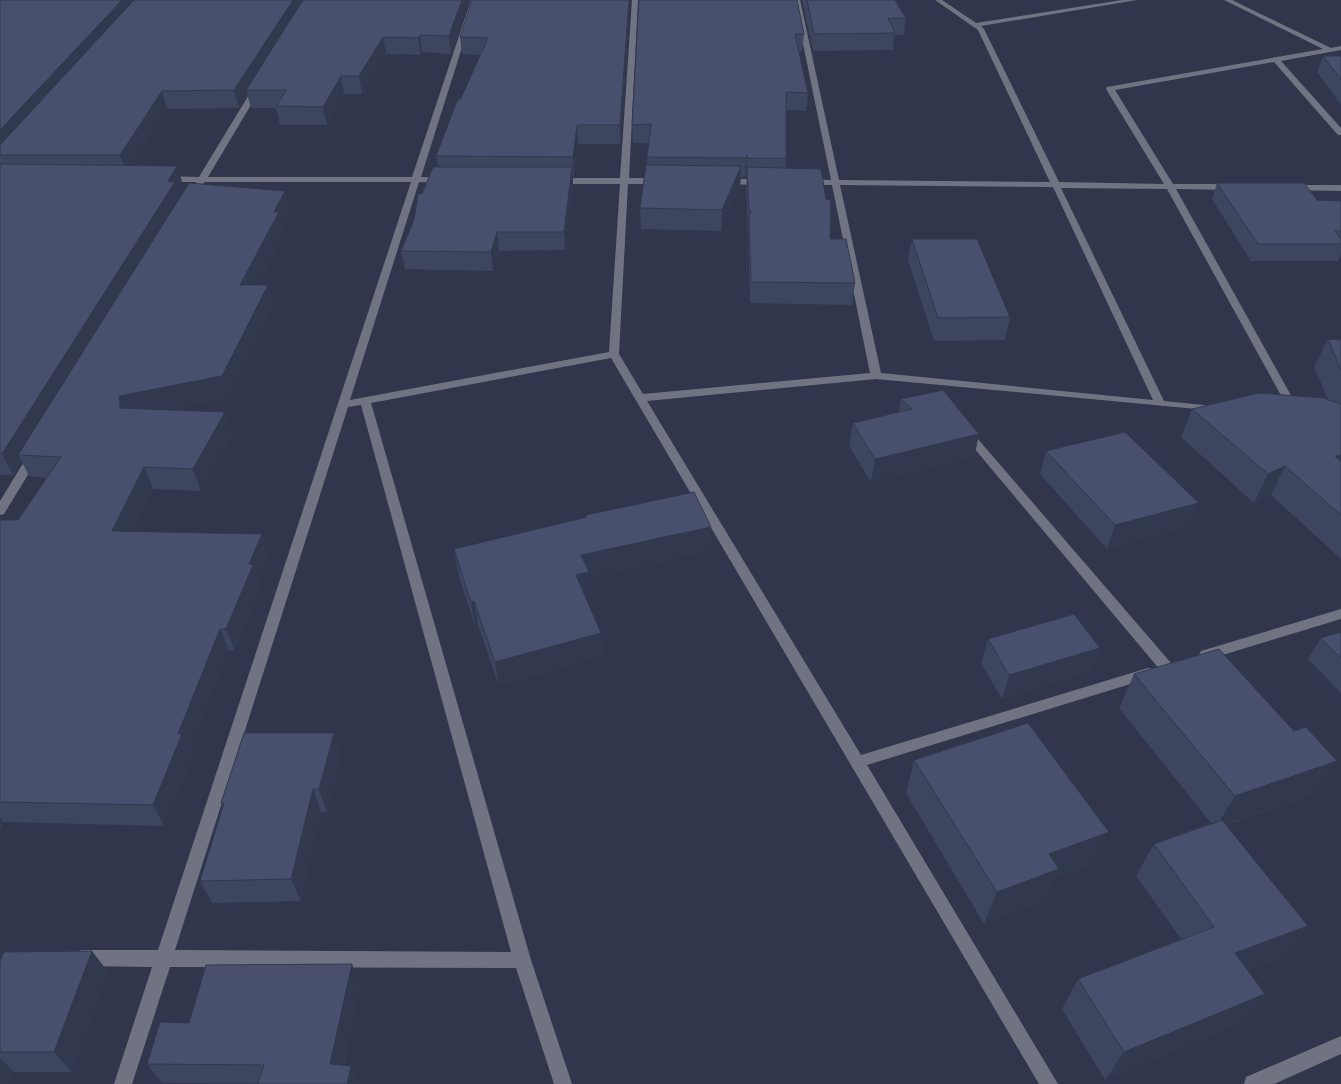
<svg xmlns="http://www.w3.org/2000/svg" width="1341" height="1084" font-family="'DejaVu Sans',sans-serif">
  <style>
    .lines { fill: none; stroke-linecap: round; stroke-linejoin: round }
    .street { fill: #707482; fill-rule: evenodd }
    .wall { fill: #3e455f }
    .shaded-wall { fill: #32384d }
    .building { fill: #48506e; stroke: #32384d }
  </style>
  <rect width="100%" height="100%" fill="#31364d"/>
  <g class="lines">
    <path class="street" d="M471 0H477L421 177H444L448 180 444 183 419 182 350 400 609 352 620 184H556L552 181 556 178H620L632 0H638L629 178H661L665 181 661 184H628L619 354 643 394 870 373 832 185H806L802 182 806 179 831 180 794 0H800L839 180 1050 182 978 30 935 0H942L976 23 1122 0H1137L981 26 984 29 1059 182 1164 184 1106 89 1107 87 1323 49 1224 0H1232L1331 48 1341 46V50L1281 61 1341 128V135H1338L1274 62 1115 90 1173 184H1234L1238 187 1234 190 1176 189 1298 408 1297 410H1289L1288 408 1167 189 1061 188 1164 401 1214 406 1218 407 1220 409 1218 411 876 379 647 401 861 755 1148 668 1153 669 1155 673 1153 677 867 765 1058 1084H1039L611 358 371 403 531 960 572 1084H554L516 968 170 967 132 1084H114L152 967 82 966 76 964 73 958 76 952 82 950H158L411 182H205L199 187 195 184 196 182H166L162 179 166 176 199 177 253 88 257 86 261 88 208 177H412ZM840 185 1053 187 1153 400 881 373ZM361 405 511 952 175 950 348 407Z
      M724 179H764L768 182 764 185 721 184V180Z
      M1291 185H1341V191L1288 190 1287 188Z
      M967 429 971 431 1171 663 1173 667 1171 671 1166 672 1161 671 963 435 961 433 963 431Z
      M34 451 40 455 4 514 0 515V501L30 452Z
      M1341 609V619L1206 660 1201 659 1199 655 1201 651Z
      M1341 1036V1054L1274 1084H1244L1246 1077Z"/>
  </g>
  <path class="wall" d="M0 0H469L451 54 422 52 421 55 386 54 362 94H344L327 125H280L276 108H251L247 94 239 108 167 109 132 165 183 185 179 193 180 197 290 211 282 226 284 232 257 285 274 306 229 398 166 410 233 434 201 491 153 489 133 531 269 556 259 581 261 587 235 651 229 650 190 750 193 756 164 826 4 822 2 827H0V520H18L47 478 29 476 22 462 13 475H0Z
    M630 0 620 144H578L574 176H573V185L565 250 499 251 493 271 405 269 401 251 414 220 422 194 438 167 436 156 480 55 462 54 460 37Z
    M639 0 804 34 802 51H799L808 93 806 111 786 110V168L830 239 855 283 852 305 750 303 748 231 746 186 747 177H746V174L745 177H741L740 186 721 231 641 229 640 208 647 165V157L649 143H633L632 125Z
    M802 0H895L906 18 904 35H894L893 50 813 51Z
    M1323 56H1341V105L1317 72Z
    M1217 183 1317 200 1341 201V254L1338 261H1251L1212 199Z
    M912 239 1010 317 1005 340 934 341 908 260Z
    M1328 339 1341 340V559L1271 495 1254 503 1181 437 1192 409 1328 399 1314 367Z
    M901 399 979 434 974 457 871 482 849 446 853 423 899 412Z
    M1046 451 1189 527 1107 549 1040 474Z
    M586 515 711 527 710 551 589 578 590 596 585 597 601 633 603 656 499 686 478 625 475 626 458 573 454 549 587 517Z
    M1341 632V693L1308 659 1321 638Z
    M988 639 1100 648 1091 672 1002 699 981 663Z
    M1134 674 1315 794 1226 825 1308 926 1284 956 1248 970 1265 994 1242 1023 1105 1080 1062 1009 1078 979 1181 939 1136 876 1154 844 1211 823 1119 708Z
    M342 756 327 812H321L301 901 212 903 200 881 223 807 221 803Z
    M914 760 1093 865 1055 878 1045 901 984 924 906 793Z
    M0 961 108 972 72 1072H14L0 1084Z
    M360 985 344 1065 351 1066 360 1084 162 1083 147 1064 189 1023Z"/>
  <path class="shaded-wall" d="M122 0H142L0 155V130Z
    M293 0H307L246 90 247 94 239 108 234 90Z
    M462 0H469L451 54 449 36Z
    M629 0H630L620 144V125Z
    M420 35 422 52 421 55 418 38Z
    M383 37 386 54 362 94 359 76Z
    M341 76 344 94 327 125 323 107Z
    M162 91 167 109 127 174 120 155Z
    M577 125 578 144 574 176 573 157Z
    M747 155 746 174 745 177 746 158Z
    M177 166 183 185 179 193 181 201 18 455 22 462 13 475 2 454Z
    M741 166 740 186 721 231 722 210Z
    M572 167 573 185 565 250 564 232Z
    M285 191 290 211 282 226 284 232 246 305 240 285Z
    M497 232 499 251 493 271 491 252Z
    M268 285 274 306 229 398 128 417 120 408 119 396Z
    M225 412 233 434 201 491 193 469Z
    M979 434 974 457 871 482 875 459Z
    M1341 455V479L1335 456Z
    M1285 466 1271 495 1254 503 1268 474Z
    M144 467 153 489 123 553 112 531Z
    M1199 503 1189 527 1107 549 1115 525Z
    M711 527 710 551 589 578 590 596 578 599 576 575 581 555Z
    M262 534 269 556 259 581 261 587 235 651 226 629 249 564Z
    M474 601 478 625 475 626 471 602Z
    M220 629 229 650 190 750 193 756 164 826 153 805 178 734Z
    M601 633 603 656 499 686 495 662Z
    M1100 648 1091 672 1002 699 1009 675Z
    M334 733 342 756 327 812 319 789Z
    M1337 761 1315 794 1215 828 1235 796Z
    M313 789 321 812 301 901 291 879Z
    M0 817 4 822 2 827 0 825Z
    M1109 832 1093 865 1055 878 1045 901 984 924 997 892 1049 854Z
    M1308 926 1284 956 1213 984 1235 953Z
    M92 951 108 972 72 1072 54 1052Z
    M352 964 360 985 340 1084 330 1064Z
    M1265 994 1242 1023 1105 1080 1124 1052Z
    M0 1058 14 1072 9 1084H0Z
    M351 1066 360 1084H347Z"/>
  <path class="building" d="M0 0H122L0 130Z
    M134 0H293L234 90 162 91 120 155H0V145Z
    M303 0H462L449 36 420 35 418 38 383 37 359 76H341L323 107 276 106 287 90H246Z
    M472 0H629L620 125H577L573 157 436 156 457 101 461 98 488 38 460 37Z
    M639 0H797L804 34H795L808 93 786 92V158H747V155L746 158 647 157 651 124 632 125Z
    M807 0H895L906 18H888L895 33 814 34Z
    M1323 56H1341V79Z
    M0 164 177 166 168 181 175 182 2 454H0Z
    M646 165 741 166 722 210 640 208Z
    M433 167H572L564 232H497L491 252 401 251 414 220 418 194H422Z
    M747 167 821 169 826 199 831 200 830 239H846L855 283 751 282 749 218 751 211H749Z
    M189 183 285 191 274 212H279L240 285H268L222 376 119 396 120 408 225 412 193 469 144 467 112 531 262 534 249 564 253 565 226 629H220L178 734H182L153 805 0 802V520H18L61 457 18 455Z
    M1217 183H1304L1317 200 1341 201V231H1335L1341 239V244H1258Z
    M912 239H977L1010 317 938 318Z
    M1328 339 1341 340V370Z
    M943 390 979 434 875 459 853 423 912 409 901 399Z
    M1259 393 1323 398 1341 404V455L1335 456 1341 461V515L1285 466 1268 474 1192 409Z
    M1125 432 1199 503 1115 525 1046 451Z
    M694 492 711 527 581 555 589 572 576 575 601 633 495 662 474 601 471 602 454 549 587 517 586 515Z
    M1074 614 1100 648 1009 675 988 639Z
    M1341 632V658L1321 638Z
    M1219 649 1294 731 1306 727 1337 761 1235 796 1134 674Z
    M1028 723 1109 832 1049 854 1059 869 997 892 914 760Z
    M244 733H334L319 789H313L291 879 200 881 224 803H221Z
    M1222 820 1308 926 1235 953 1265 994 1124 1052 1078 979 1214 927 1154 844Z
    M92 951 54 1052H0V961L4 952Z
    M352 964 330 1064 351 1066 347 1084H258L264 1065 147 1064 160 1022 189 1023 206 965Z"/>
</svg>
